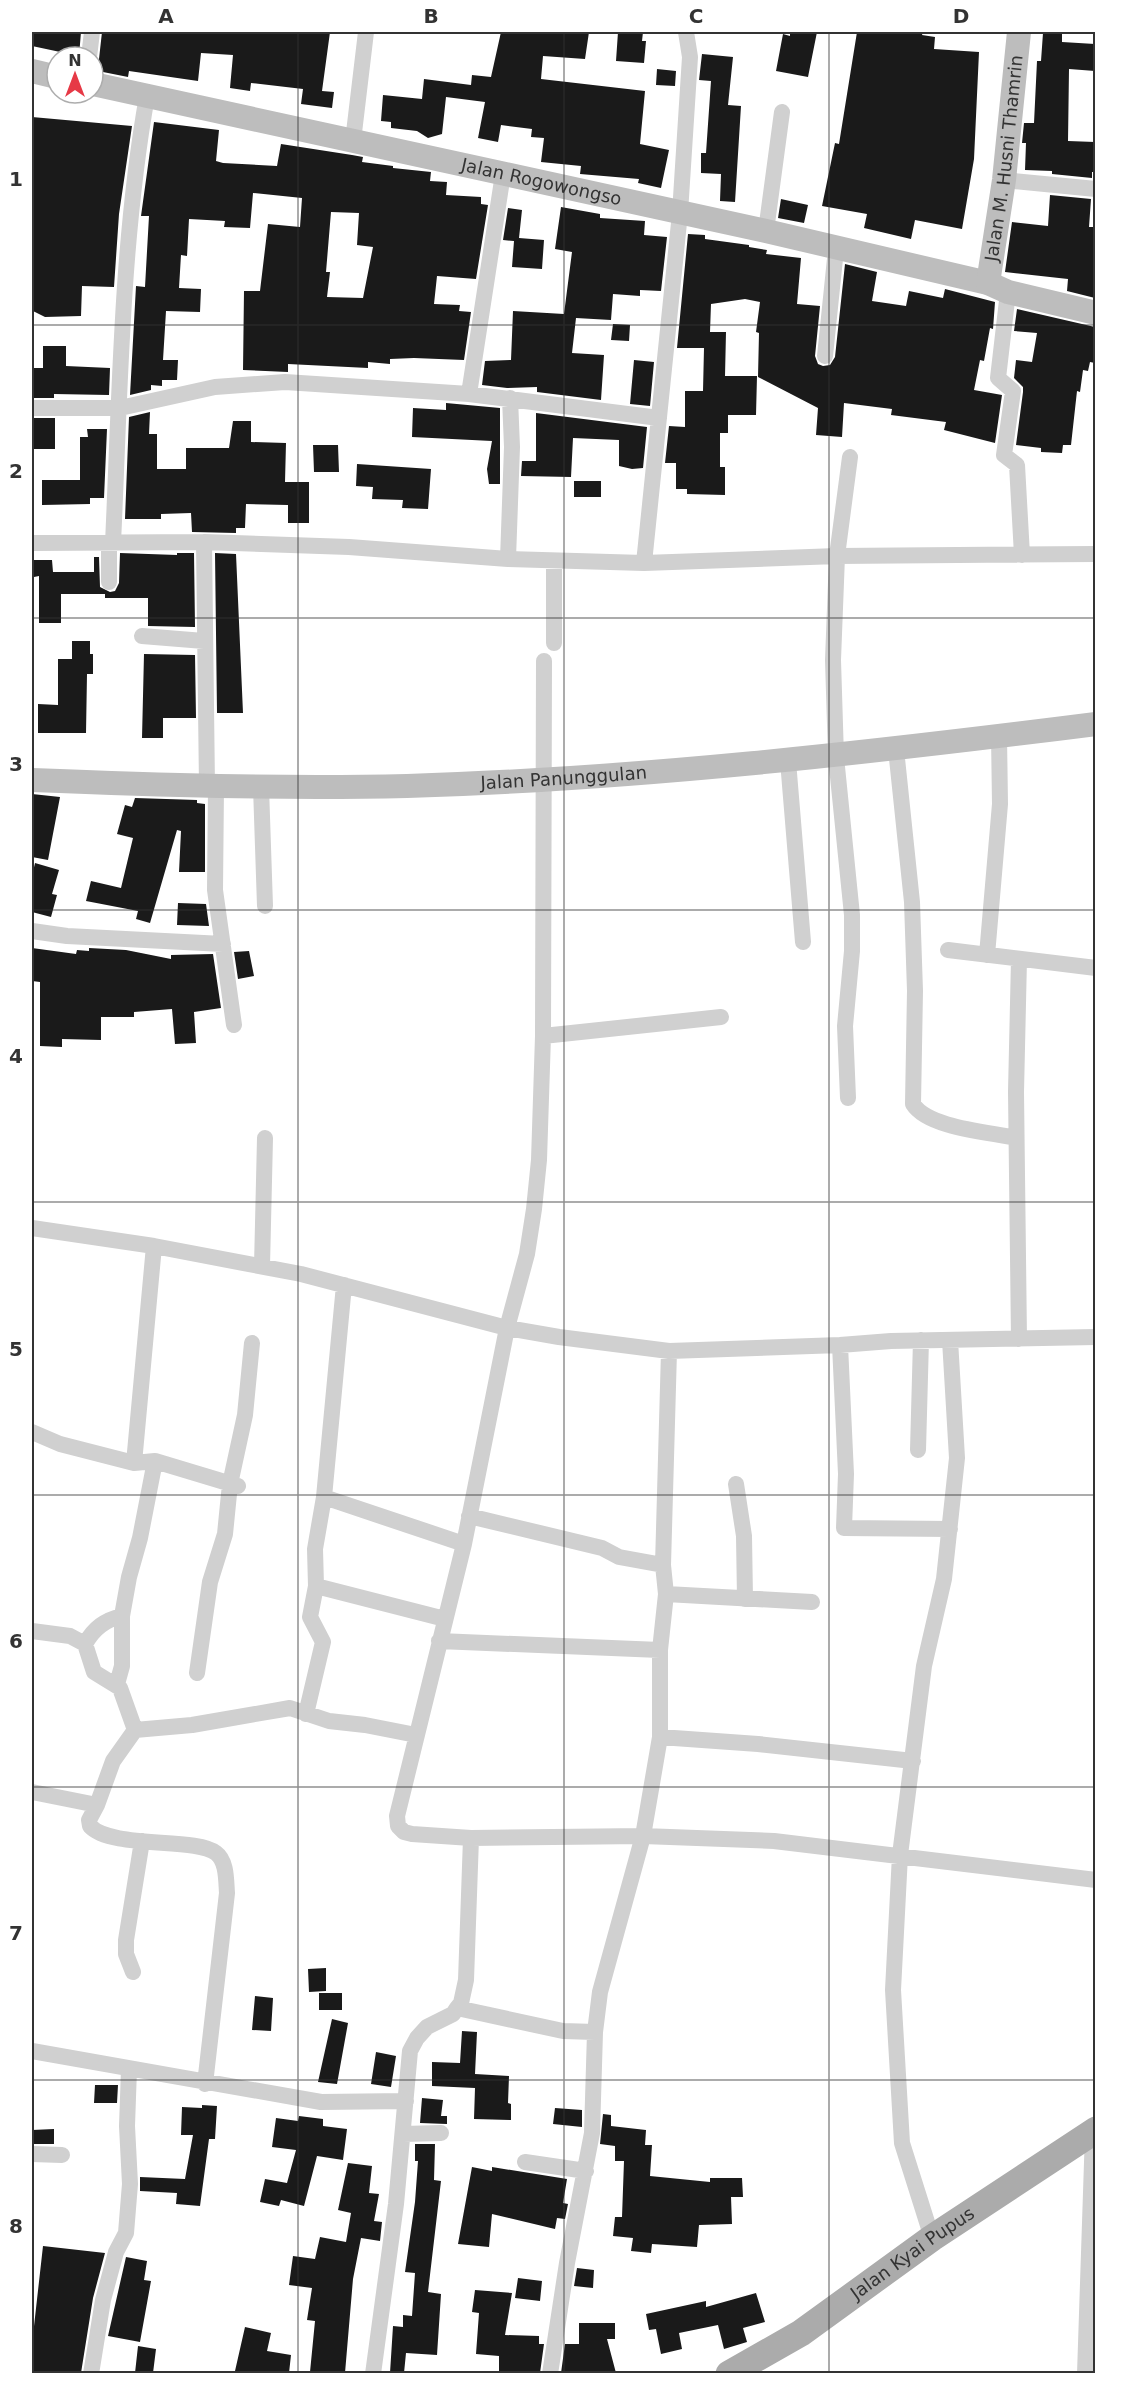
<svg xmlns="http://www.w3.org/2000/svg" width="1127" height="2405" font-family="'DejaVu Sans',sans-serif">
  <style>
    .building { fill: #1a1a1a; fill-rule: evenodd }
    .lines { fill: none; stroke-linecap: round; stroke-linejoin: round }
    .street { stroke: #d0d0d0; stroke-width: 16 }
    .secondary { stroke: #bdbdbd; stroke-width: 24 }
    .primary { stroke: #ababab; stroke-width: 27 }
    .grid { fill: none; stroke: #333; stroke-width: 1.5; stroke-opacity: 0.55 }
    .labels { text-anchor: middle; stroke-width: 6; stroke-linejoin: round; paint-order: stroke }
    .street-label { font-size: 18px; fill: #333; stroke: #fff }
    .neatline { fill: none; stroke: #333; stroke-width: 2 }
    .grid-label { font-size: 20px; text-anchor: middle; font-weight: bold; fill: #333 }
  </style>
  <rect width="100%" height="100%" fill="#fff"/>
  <path class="building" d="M32 32H81L79 56 32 46Z
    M102 32 263 34V32H330L322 91 334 92 332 108 301 104 303 89 251 83 250 91 230 88 233 55 201 53 198 81 129 71 128 77 93 70 99 59Z
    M501 32H589L585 59 543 56 541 79 645 91 640 144 669 150 661 188 638 183 639 179 580 174 581 166 541 162 544 138 531 137 532 129 501 125 498 142 478 138 485 102 446 97 442 134 428 138 417 131 391 128V122L381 121 383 95 422 99 424 79 471 85 472 75 491 77Z
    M618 32H643L642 41H646L644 63 616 61Z
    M790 32H817L808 77 776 71 783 34 790 36Z
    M857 32H923L922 35 935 37 934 49 979 52 974 159 962 229 915 220 911 239 864 228 867 214 822 206 835 143 839 144Z
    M1043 33 1062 34V42L1095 44V71L1069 69 1068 141 1095 142V172H1092V178L1052 174V171L1025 170 1026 143H1022L1024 123H1034L1037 61H1041Z
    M702 54 733 57 728 105 741 106 735 202 720 201 721 174 701 173V153H706L711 81 699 80Z
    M657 69 676 71 675 86 656 85Z
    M32 117 132 126 119 214 114 287 82 286 81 316 45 317 33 311Z
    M154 122 219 130 216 161 223 163 277 166 281 144 352 155 363 157 362 162 393 166V168L431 172 430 181 447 182 446 195 481 197V204L488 205 476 279 437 276 434 304 460 305 459 311 471 312 464 360 414 358 390 359V364L368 362V368L288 364V372L243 370 244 291H260L268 224 300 227 302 198 253 193 250 228 224 227 225 221 189 219 187 256 181 255 179 288 201 289 200 312 166 311 163 360H178L177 380H162V386L151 385V390L130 395 136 286 145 287 149 216H141ZM331 212 359 213 357 245 373 247 363 298 327 297 330 272H326Z
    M1050 195 1091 199 1089 227H1095V298L1067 291 1068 279 1005 272 1012 222 1048 226Z
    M781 199 808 205 804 223 778 218Z
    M561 207 600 214V218L645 221 644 235 667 237 661 291 640 290V296L613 294 611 320 576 318 572 353 604 355 601 400 537 392V387L507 388 482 385 485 361 511 360 513 311 564 314 572 252 555 249Z
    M508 208 522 210 519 238 544 240 542 269 512 267 514 241 503 240Z
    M688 234 705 235V239L749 245V247L767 250 766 254 801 258 797 304 820 306 815 356 818 364 823 366 830 365 835 357 845 264 877 272 872 301 906 306 909 291 943 298 945 289 995 302 993 329 990 328 984 361 980 360 974 390 1002 395 995 443 944 430 946 422 891 415 892 409 844 403 842 437 816 435 818 408 758 377 759 333 756 332 760 302 745 299 711 304 710 332H726L725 376H757L756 415H728V433H720V467H725V495L687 494V489H676V463H665L669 426 685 427V391H703L704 348H677Z
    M1017 309 1095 327V363L1090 362 1088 371 1083 370 1080 392 1077 391 1071 445H1063L1062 453 1041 452V448L1016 445 1023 392V387L1014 378 1016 360 1032 362 1037 333 1014 331Z
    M613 324 630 325 629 341 611 340Z
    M43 346H66V366L110 368 109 395 54 394V398H32V368H43Z
    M634 360 654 362 650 406 630 404Z
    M446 403 500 408V484H489L487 469 492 441 412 437 413 408 446 410Z
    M150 412 149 434H157V469H186V448H229L233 421H251V442L286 443 285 482H309V523H288V505L246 504 245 528H236V533L192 532 191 513 161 514V519H125L129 417Z
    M536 413 647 427 643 468 632 469 619 466V440L573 438 571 477 521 476 522 461H536Z
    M32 418H55V449H32Z
    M87 429H107L104 498H90V504L42 505V480H80V437H88Z
    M313 445H338L339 472H314Z
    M357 464 431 469 428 509 402 508 403 500 372 499 373 487 356 486Z
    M574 481H601V497H574Z
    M120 553 177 555V553H194L195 627 148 626V598H105V594H61V623H39V576L34 577V560H52L53 572H94V557H99L100 587 110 592 115 591 119 583Z
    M215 553 236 554 243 713H217Z
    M72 641H90V654H93V674H87L86 733H38V704L58 705V659H72Z
    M144 654 195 655 196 718H163V738H142Z
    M32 794 60 797 48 860 32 857Z
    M135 798 197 800V803L205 804V872H179L181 831 177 830 150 923 136 919 138 911 86 901 91 881 121 888 133 838 117 834 125 805 132 807Z
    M35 863 59 870 52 894 57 895 51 917 32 912V876Z
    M178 903 206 904 209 926 177 925Z
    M32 948 76 954 77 950 89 951V948L126 950 171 959V955L213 954 221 1008 194 1012 196 1043 175 1044 172 1009 134 1012V1017H101V1040L62 1039V1047L40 1046V982L32 981Z
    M249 951 254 976 238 979 234 952Z
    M326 1968V1991L309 1992 308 1969Z
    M319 1993H342V2010H319Z
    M255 1996 273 1998 271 2031 252 2030Z
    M332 2019 348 2023 337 2084 318 2082Z
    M462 2031 477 2032 475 2074 509 2076 508 2103 511 2104V2120L474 2119 475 2088 432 2086V2062L460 2063Z
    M376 2052 396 2056 391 2087 371 2084Z
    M95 2085H118L117 2103H94Z
    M422 2098 443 2100 441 2116H447V2124L420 2123Z
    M202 2105 217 2106 215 2139H209L200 2206 176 2204 177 2193 140 2191V2177L185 2179 193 2135H181L182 2107 202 2108Z
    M555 2108 582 2110V2127L553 2124Z
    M603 2114 611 2115V2126L646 2130 645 2145H652L650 2176 710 2182V2178H742L743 2197H731L732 2224 699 2225 697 2247 652 2244 651 2253 631 2251 633 2238 613 2236 615 2217H622L624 2161H615V2146L600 2144Z
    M299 2116 323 2119V2126L347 2129 343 2160 317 2156 304 2206 281 2200 279 2206 260 2202 265 2179 287 2183 296 2150 272 2147 276 2118 298 2121Z
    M54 2129V2144H32V2130Z
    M415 2144H435L434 2180 441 2181 428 2292 441 2294 437 2355 406 2353 404 2373H390L393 2326 403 2327V2315L412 2316 415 2273 405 2272 415 2202 418 2161H415Z
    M348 2163 372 2166 369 2193 379 2194 374 2221 382 2222 380 2241 361 2238 353 2279 345 2373H322L310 2372 315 2321 307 2320 312 2288 289 2285 293 2256 315 2259 320 2237 346 2242 351 2213 338 2210Z
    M472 2167 492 2171V2167L567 2179 563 2203 568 2204 565 2219 557 2218 555 2229 492 2214 489 2247 458 2244Z
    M43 2246 105 2253 93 2298 81 2373H32V2344Z
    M126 2257 147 2261 144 2280 151 2281 140 2342 108 2336Z
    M577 2268 594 2270 593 2288 574 2286Z
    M518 2278 542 2281 540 2301 515 2298Z
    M475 2290 512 2293 505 2335 539 2336V2344H544L540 2373H499V2356L476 2354 479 2313 472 2312Z
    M756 2293 765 2322 743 2328 747 2342 724 2349 718 2325 679 2333 682 2349 661 2354 656 2329 649 2330 646 2314 706 2301V2307Z
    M579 2323H615V2339H607L616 2373H561L565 2344H579Z
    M245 2327 271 2333 267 2351 291 2355 289 2373H248L235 2371Z
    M138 2346 156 2349 153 2373H135Z"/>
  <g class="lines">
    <path class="street" d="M89 57 92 32
      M353 141 366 32
      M1004 180 1096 189
      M766 231 782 112
      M1008 292 998 378 1013 391 1004 455 1017 465 1022 555
      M825 356 836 249
      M469 394 503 174
      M32 408H120L215 387 285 382 469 394 659 418
      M204 542 207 787
      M32 543 204 542 349 547 508 559 644 563 837 556 1096 554
      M109 543V582
      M113 543C120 395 121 243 147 96
      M508 559 512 447 510 398
      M554 561V643
      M644 563 680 213 690 57 686 32
      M142 636 204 641
      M544 661 543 1036 539 1160 534 1209 527 1254 507 1328 464 1544 397 1816 398 1826 404 1832 412 1834 471 1838 643 1836 774 1841 1096 1880
      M896 749 912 902 915 991 913 1104C928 1128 989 1132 1016 1138
      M788 761 803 942
      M216 787 215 890 234 1025
      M261 787 265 906
      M32 931 67 936 223 944
      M948 950 1096 968
      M987 955 1000 804 999 736
      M543 1036 721 1017
      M848 1098 845 1026 852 951V915L836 757 833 660 837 556 850 457
      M32 1228 154 1246 301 1274 507 1328 559 1337 669 1351 840 1345 891 1341 1096 1337
      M262 1266 265 1138
      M1019 1339 1016 1092 1019 959
      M840 1345 846 1474 844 1528 950 1529
      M32 1432 60 1444 134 1463 155 1461 238 1486
      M918 1450 921 1340
      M134 1463 154 1246
      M736 1484 744 1536 745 1599
      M324 1497 464 1544
      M469 1516 602 1548 619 1557 663 1565
      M316 1586 445 1619
      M666 1594 812 1602
      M32 1631 70 1636 85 1644 94 1672 120 1688 135 1730
      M439 1641 660 1650
      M85 1644C94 1628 105 1620 122 1616
      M197 1673 210 1582 225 1534 230 1484 245 1415 252 1343
      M117 1684 122 1666V1616L129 1577 140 1538 155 1461
      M306 1714 323 1642 310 1617 316 1586 315 1549 324 1497 344 1285
      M660 1737 758 1744 913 1761
      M32 1792 97 1805 89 1820 90 1826C111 1849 196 1837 216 1853 227 1861 226 1881 227 1893L205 2084
      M97 1805 113 1761 135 1730 192 1725 290 1708 329 1721 365 1725 416 1735
      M133 1972 126 1954V1940L142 1841
      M457 2008 563 2031 595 2032
      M32 2051 321 2102 406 2101
      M403 2134 441 2133
      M32 2154 62 2155
      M525 2162 586 2171
      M932 2238 902 2143 893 1990 900 1855 924 1666 944 1579 957 1458 950 1340
      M91 2374 103 2300 116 2252 126 2233 130 2184 127 2126 129 2069
      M373 2374 396 2204 410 2051 417 2038 427 2027 453 2014 457 2008 461 2003 466 1980 471 1838
      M550 2374 567 2263 592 2133 595 2032 600 1992 643 1836 660 1737V1650L666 1594 663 1565 669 1351
      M1085 2374 1093 2132"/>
    <g class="secondary">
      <path d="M32 71 57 77"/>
      <path id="s1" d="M93 84 766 231 988 283 1008 292 1096 313"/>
      <path id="s2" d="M988 283 1004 180 1019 32"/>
      <path id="s3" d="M32 780C157 785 281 789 407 786 637 779 867 753 1096 724"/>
    </g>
    <path class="primary" id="s4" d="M729 2374 801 2333 932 2238 1096 2130"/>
  </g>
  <path class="grid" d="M298 32V2374M564 32V2374M829 32V2374M32 325H1096M32 618H1096M32 910H1096M32 1202H1096M32 1495H1096M32 1787H1096M32 2080H1096"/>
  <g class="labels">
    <g class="street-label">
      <text dy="6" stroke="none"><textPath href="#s2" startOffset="126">Jalan M. Husni Thamrin</textPath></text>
      <text dy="6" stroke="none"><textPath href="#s1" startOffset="459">Jalan Rogowongso</textPath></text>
      <text dy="6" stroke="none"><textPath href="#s3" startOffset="532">Jalan Panunggulan</textPath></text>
      <text dy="6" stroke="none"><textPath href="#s4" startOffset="220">Jalan Kyai Pupus</textPath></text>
    </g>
  </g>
  <rect width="1127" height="2405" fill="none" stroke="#ffffff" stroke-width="66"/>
  <g transform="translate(75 75)"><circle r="28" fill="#ffffff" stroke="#adadad" stroke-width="1.5"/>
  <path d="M0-4.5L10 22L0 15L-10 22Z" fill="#e63946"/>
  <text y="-9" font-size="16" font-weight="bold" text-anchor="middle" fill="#333333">N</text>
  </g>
  <rect x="33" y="33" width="1061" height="2339" class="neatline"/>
  <g class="grid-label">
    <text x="166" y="23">A</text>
    <text x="431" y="23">B</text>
    <text x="696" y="23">C</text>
    <text x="961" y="23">D</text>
    <text x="16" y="186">1</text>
    <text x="16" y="478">2</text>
    <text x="16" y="771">3</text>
    <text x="16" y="1063">4</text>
    <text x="16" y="1356">5</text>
    <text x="16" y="1648">6</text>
    <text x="16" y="1940">7</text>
    <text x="16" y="2233">8</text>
  </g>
</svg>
